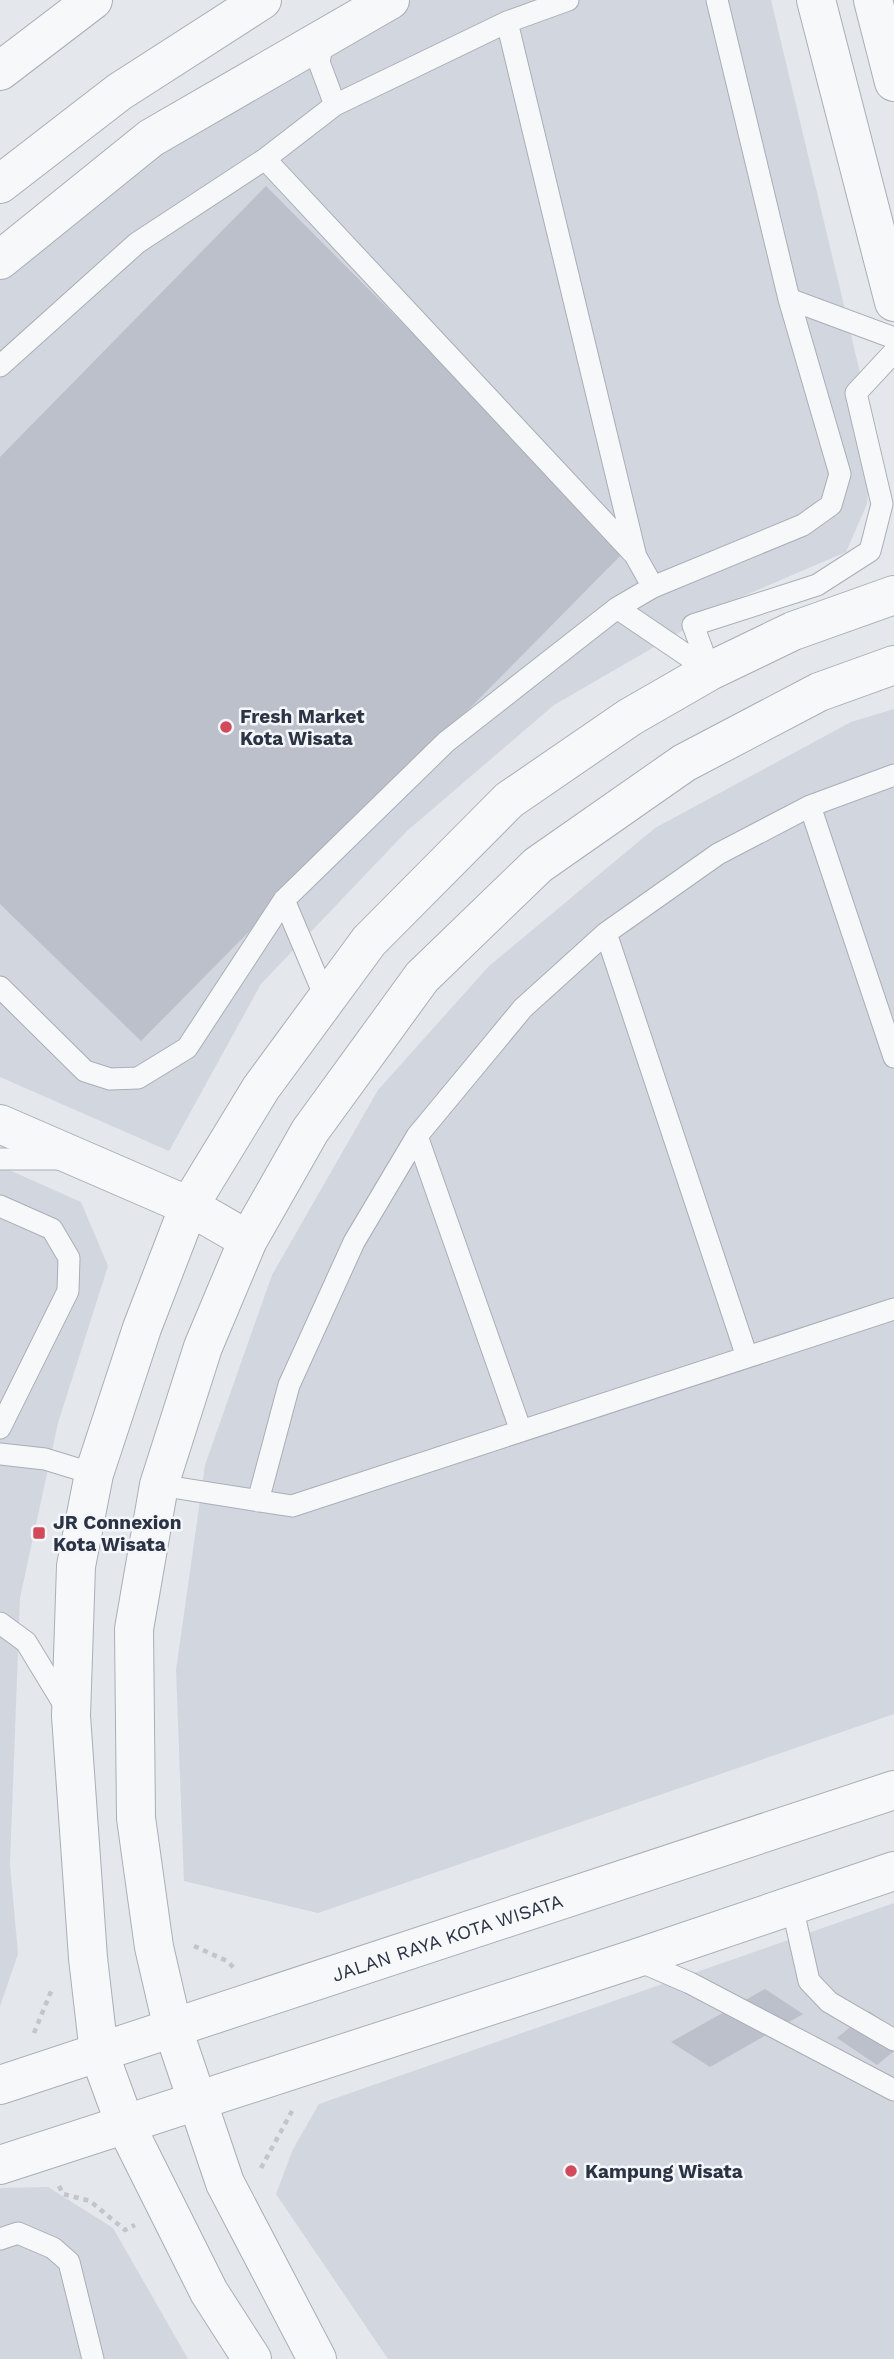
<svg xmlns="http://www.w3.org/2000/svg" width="894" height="2359" font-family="'Work Sans',sans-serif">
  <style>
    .built { fill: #d2d6de }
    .building { fill: #bbc0ca }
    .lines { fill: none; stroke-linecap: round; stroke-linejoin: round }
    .service-casing { stroke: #a9aeb7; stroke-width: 23 }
    .minor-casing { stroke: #a9aeb7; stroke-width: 40 }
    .tertiary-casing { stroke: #a9aeb7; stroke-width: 40 }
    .path { stroke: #c2c5cb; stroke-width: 4.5; stroke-dasharray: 5 5; stroke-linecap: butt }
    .service { stroke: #f7f8fa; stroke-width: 21 }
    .minor { stroke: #f7f8fa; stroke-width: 38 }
    .tertiary { stroke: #f7f8fa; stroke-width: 38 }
    .poi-dot { fill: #d1495b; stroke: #f4f6f9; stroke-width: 2.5 }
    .labels { text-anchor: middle; stroke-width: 5; stroke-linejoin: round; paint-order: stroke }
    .poi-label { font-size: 19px; font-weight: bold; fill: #2b3445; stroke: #f4f6f9; text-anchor: start }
    .street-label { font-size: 19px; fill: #2b3445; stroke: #f4f6f9 }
  </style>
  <rect width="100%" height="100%" fill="#e4e7ec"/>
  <path class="built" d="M394 0H771L873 427 867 504 846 552 739 598 554 705 407 831 261 984 169 1151 0 1077V265L232 85Z
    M894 709V1714L318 1913 184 1881 176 1670 205 1465 272 1275 378 1090 489 966 655 828 851 722Z
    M0 1166 81 1202 108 1266 58 1423 20 1598 10 1864 18 1954 0 2006Z
    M894 1903V2359H388L276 2194 293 2149 319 2104Z
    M48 2187 113 2228 188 2359H0V2188Z"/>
  <path class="building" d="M266 186 627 549 141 1041 0 904V457Z
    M765 1989 803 2014 710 2067 671 2042Z
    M869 2011 894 2028V2051L877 2065 837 2038Z"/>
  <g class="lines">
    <defs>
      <path id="service" d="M507 22 635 553
        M324 37 319 62 335 105
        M265 159 635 555 653 587
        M789 299 894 338
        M0 366 137 243 265 159 335 105 507 22 568 0
        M617 608 710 671
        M710 671 693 625 817 585 870 551 882 504 856 393 894 352
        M810 806 894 1057
        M284 900 325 997
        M606 933 747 1357
        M0 987 85 1071 110 1079 138 1078 187 1048 284 900 446 742 617 608 653 587 803 525 831 505 840 474 789 299 717 0
        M417 1136 521 1431
        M0 1159H60
        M0 1206 52 1229 69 1258 68 1291 0 1428
        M0 1454 45 1459 94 1474
        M159 1485 292 1506 894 1309
        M258 1501 289 1385 354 1242 417 1136 523 1008 606 933 718 854 810 806 894 775
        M0 1623 26 1642 68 1711
        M792 1906 809 1981 829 2002 894 2040
        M634 1959 690 1983 894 2090
        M0 2239 18 2233 53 2248 69 2262 93 2359"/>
      <path id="minor" d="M816 0 894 302
        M873 0 894 82
        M0 260 151 138 390 0
        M0 1124 189 1206 248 1240
        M252 2359 209 2292 125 2124 99 2053 88 1958 71 1716 76 1566 94 1474 142 1328 189 1206 261 1088 369 941 509 800 630 717 710 671 793 631 894 595
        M317 2359 225 2183 173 2029 154 1947 136 1818 134 1629 159 1485 203 1347 248 1240 310 1131 422 977 538 865 684 763 819 692 894 665"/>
      <g id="tertiary">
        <path d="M0 71 93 0"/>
        <path d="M0 184 119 92 262 0"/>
        <path id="s1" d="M0 2085 894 1790"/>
        <path d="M0 2165 634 1959 894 1871"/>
      </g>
    </defs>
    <use href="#service" class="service-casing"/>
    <use href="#minor" class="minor-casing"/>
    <use href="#tertiary" class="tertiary-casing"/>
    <path class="path" d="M194 1946 227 1961 235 1969
      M34 2033 52 1989
      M261 2168 292 2111
      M59 2186 63 2194 90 2201 125 2230 135 2225"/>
    <use href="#service" class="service"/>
    <use href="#minor" class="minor"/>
    <use href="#tertiary" class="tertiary"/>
  </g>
  <g class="poi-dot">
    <circle cx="226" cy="727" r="7"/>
    <rect x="32" y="1526" width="14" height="14" rx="3.5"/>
    <circle cx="571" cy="2171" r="7"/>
  </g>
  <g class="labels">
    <g class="poi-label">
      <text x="240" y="723">Fresh Market<tspan x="240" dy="22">Kota Wisata</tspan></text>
      <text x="53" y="1529">JR Connexion<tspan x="53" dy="22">Kota Wisata</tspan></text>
      <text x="585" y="2178">Kampung Wisata</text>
    </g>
    <g class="street-label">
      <text dy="7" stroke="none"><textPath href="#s1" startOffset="471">JALAN RAYA KOTA WISATA</textPath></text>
    </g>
  </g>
</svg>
